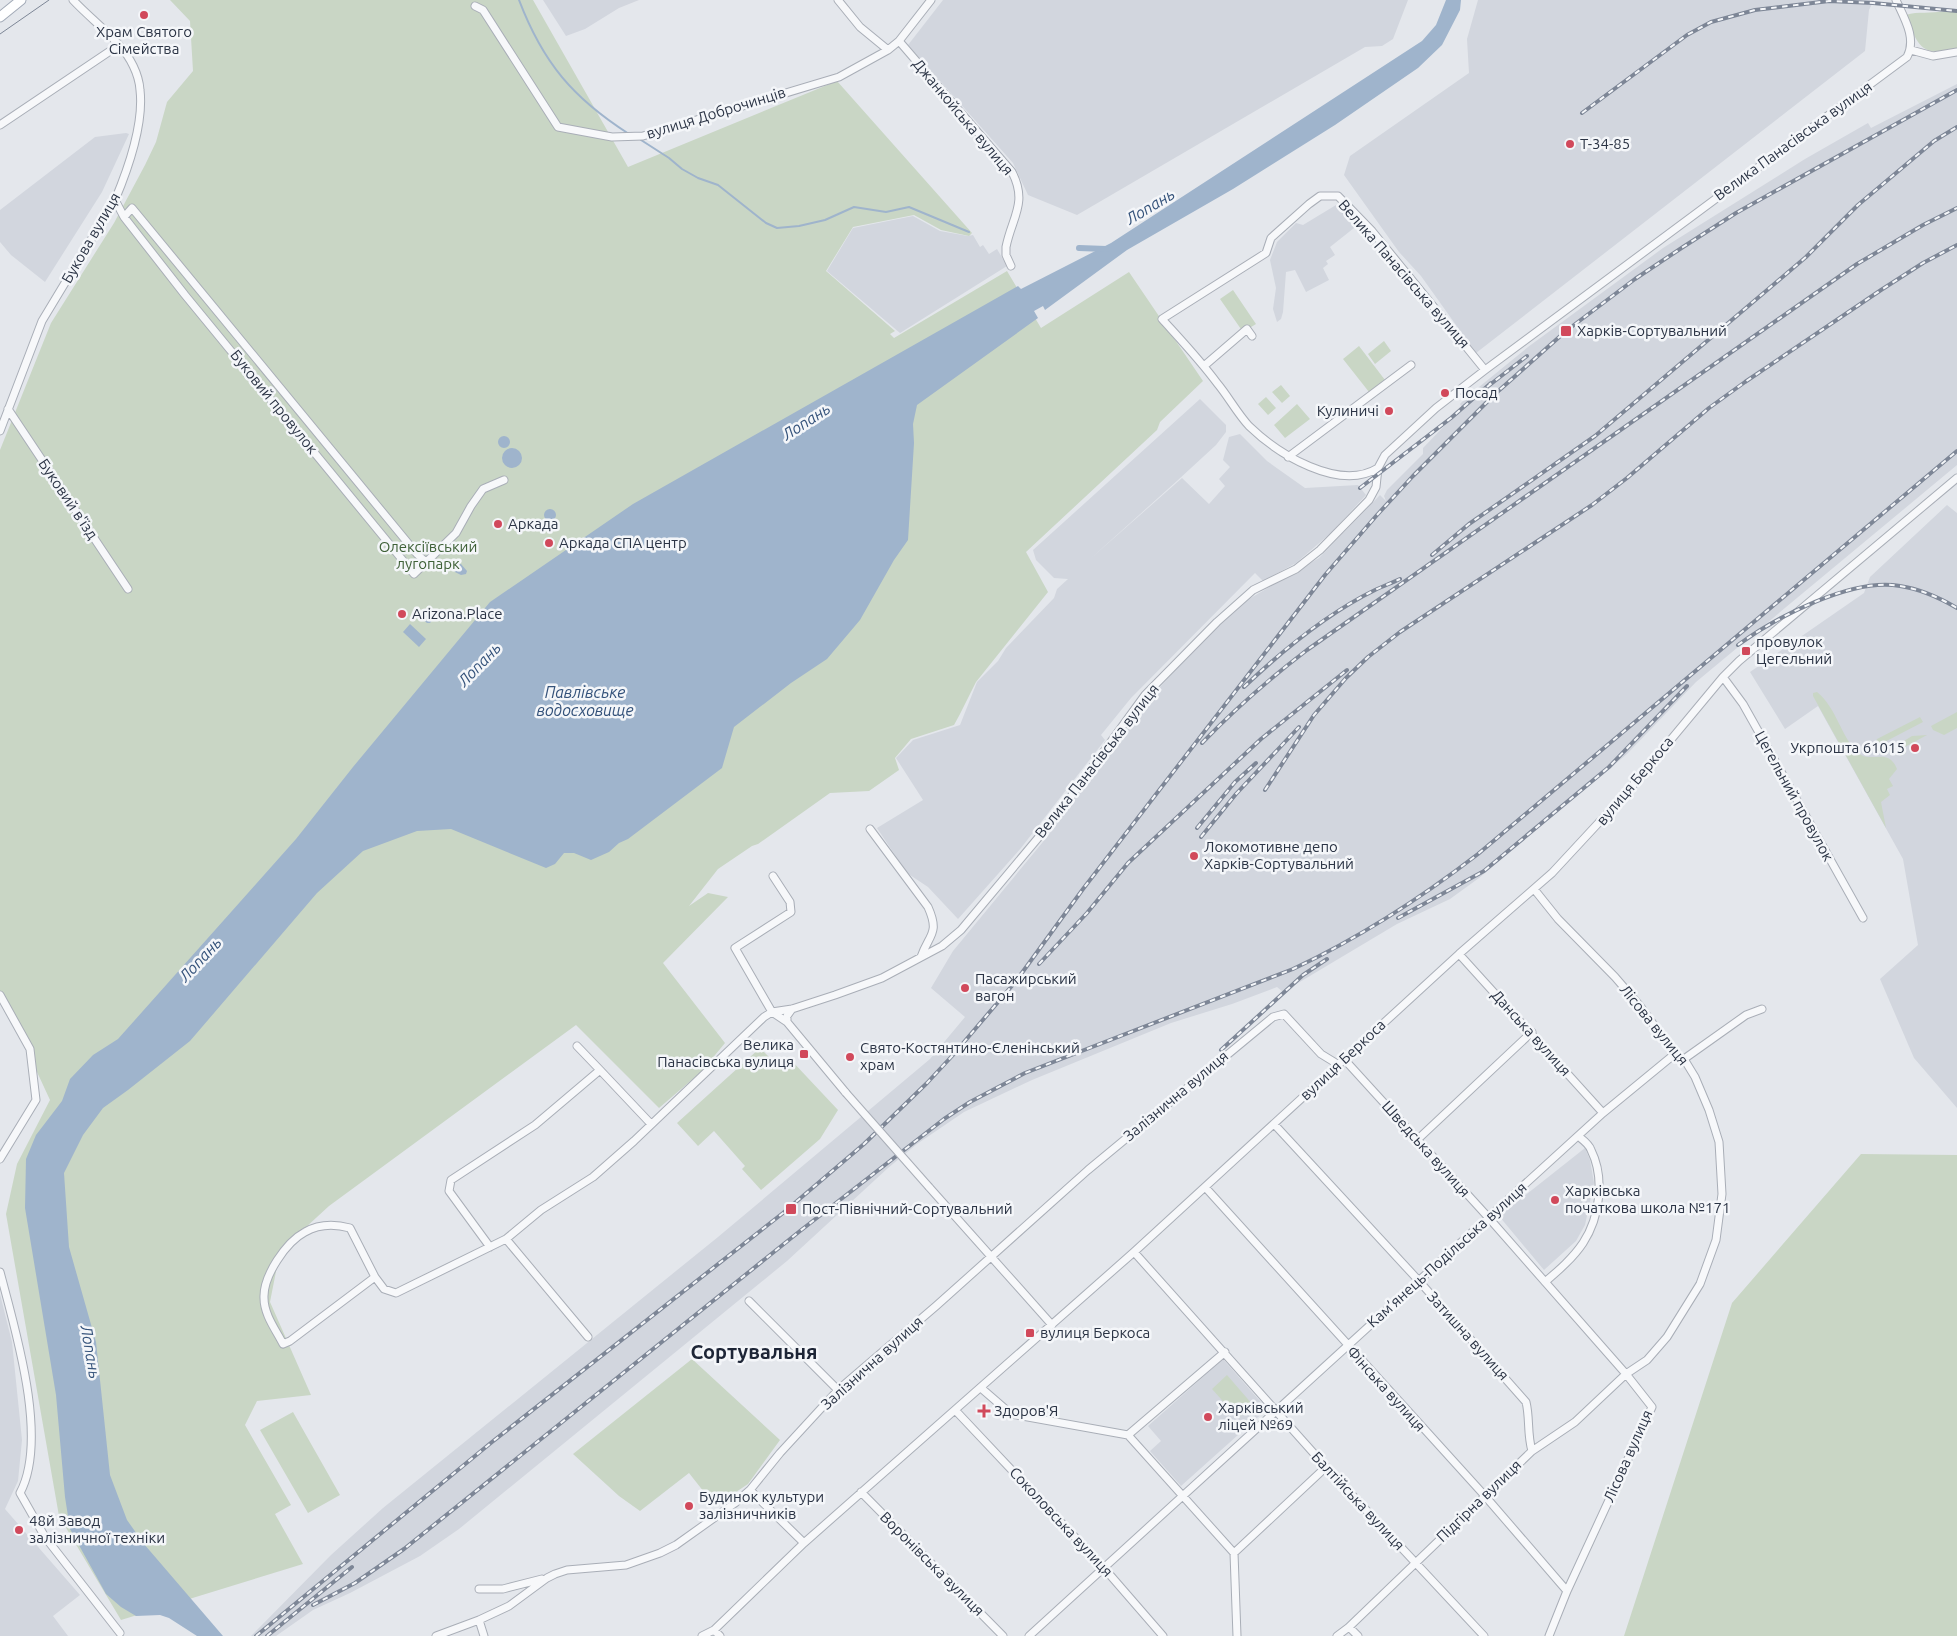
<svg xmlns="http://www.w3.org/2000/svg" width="1957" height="1636" font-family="Ubuntu,sans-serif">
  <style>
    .built { fill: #d2d6de }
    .green { fill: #c9d6c5 }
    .water { fill: #9fb4cc }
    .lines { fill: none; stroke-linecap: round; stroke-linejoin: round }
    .stream { stroke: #9fb4cc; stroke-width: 2 }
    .canal { stroke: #9fb4cc; stroke-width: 6 }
    .minor-casing { stroke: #a9aeb7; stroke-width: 9 }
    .major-casing { stroke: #a3abb8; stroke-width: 11 }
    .minor { stroke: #f7f8fa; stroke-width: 7 }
    .major { stroke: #fff; stroke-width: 9 }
    .tram { stroke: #7d8696; stroke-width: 1 }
    .rail-casing { stroke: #7d8696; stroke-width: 4 }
    .rail { stroke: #f4f6f9; stroke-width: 2; stroke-dasharray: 5.5; stroke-linecap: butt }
    .minor-bridge-casing { stroke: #a9aeb7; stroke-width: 9; stroke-linecap: butt }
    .minor-bridge { stroke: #f7f8fa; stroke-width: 7 }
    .poi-dot { fill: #d1495b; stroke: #f4f6f9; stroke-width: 2 }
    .labels { text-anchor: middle; stroke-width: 5; stroke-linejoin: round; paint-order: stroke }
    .poi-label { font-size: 15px; fill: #2b3445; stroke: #f4f6f9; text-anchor: start }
    .street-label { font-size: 15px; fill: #2b3445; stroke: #f4f6f9 }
    .park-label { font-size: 15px; fill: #3f6138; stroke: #f4f6f9 }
    .water-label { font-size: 16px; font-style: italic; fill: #34527a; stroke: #f4f6f9 }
    .district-label { font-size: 20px; font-weight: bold; fill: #1d2536; stroke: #f4f6f9 }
  </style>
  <rect width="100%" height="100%" fill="#e4e7ec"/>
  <path class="built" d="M543 0H639L619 8 585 29 566 36Z
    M943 0H1408L1393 39 1382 46 1365 47 1077 215 1028 195 1013 163 908 45Z
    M1478 0H1874L1869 10 1865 51 1476 353 1421 276 1399 252 1344 175 1350 156 1469 73 1467 39Z
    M1957 84V465L1696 682 1627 754 1479 878 1450 899 1397 924 1283 992 1277 987 1232 1004 1171 1023 1032 1080 964 1112 917 1144 888 1168 787 1261 459 1529 420 1556 350 1593 313 1610 276 1636H251L331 1555 383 1508 718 1237 930 1059 965 1017 931 988 953 951 1047 837 1150 698 1220 621 1244 602 1319 558 1380 495 1386 501 1384 496 1387 490 1423 454V448L1450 420 1463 410 1460 404 1468 396 1528 347 1663 248 1805 159 1868 123 1871 128Z
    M126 133 129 134 102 192 45 282 11 255 0 242V210L95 137Z
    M1341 202 1354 228 1330 247 1335 255 1326 261 1328 264 1323 268 1329 280 1306 292 1295 270 1286 272 1283 312 1281 319 1277 322 1273 309 1276 288 1270 260 1277 242 1296 223 1303 225Z
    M913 216 940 231 968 236 973 235 980 247 983 245 989 254 997 249 1007 266 900 333 827 271 853 228Z
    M1200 399 1226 425V432L1216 445 1178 480 1089 560 1182 478 1209 504 1225 486 1219 479 1230 467 1223 460 1229 437 1240 434 1267 461 1305 488 1358 485 1366 495 1332 532 1296 563 1263 581 1255 573 1131 698 1101 735 1105 740 1021 848 958 919 928 887 907 873 877 828 923 800 896 758 913 740 960 725 977 682 998 661 1006 648 1054 598 1057 589 1068 579 1054 578 1036 560 1033 550Z
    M1947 505 1957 513V1108L1914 1058 1880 979 1918 945 1903 859 1818 706 1785 729 1750 672 1864 593 1870 577Z
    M1585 1148 1590 1160 1594 1183 1585 1225 1576 1241 1544 1270 1499 1216Z
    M0 1294 12 1342 22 1440 18 1481 5 1509 80 1595 53 1616 68 1636H0Z
    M1223 1359 1267 1409 1181 1486 1150 1451 1161 1441 1148 1426Z"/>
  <path class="green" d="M170 0H533L628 167 837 81 972 233 969 236 941 230 914 215 853 227 826 271 895 331 890 334 894 338 1007 271 1041 328 1129 272 1203 381 1160 422 1157 430 1026 552 1048 592 976 682 960 714 954 725 911 739 895 758 899 770 869 791 830 793 758 844 752 846 718 869 689 906 708 893 728 897 663 963 725 1043 701 1072 659 1108 576 1025 329 1206 280 1251 270 1302 311 1395 257 1401 245 1425 291 1505 275 1514 303 1564 121 1620 59 1516 6 1214 17 1164 50 1100 0 992V450L51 323 114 223 145 165 156 142 167 102 193 71 190 21Z
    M1945 11 1957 12V48C1921 59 1917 44 1906 15 1918 11 1931 14 1945 11Z
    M1233 290 1256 324 1243 332 1220 299Z
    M1384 341 1391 351 1375 364 1368 354Z
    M1359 346 1385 380 1369 392 1343 359Z
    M1281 385 1290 396 1282 403 1272 392Z
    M1266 397 1276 408 1268 415 1258 404Z
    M1297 404 1310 419 1285 438 1274 425Z
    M1817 692C1836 707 1841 736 1857 752 1870 765 1888 746 1897 769L1889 779 1893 786 1887 789 1890 795 1881 802 1886 828 1813 696V693Z
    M1957 712V728L1944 735 1933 730 1931 726Z
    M1920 717 1923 722 1875 747 1873 744 1876 742 1877 739Z
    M1927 735 1903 748 1906 753 1901 756 1898 749 1899 744 1912 736Z
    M760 1048 781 1069 791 1060 838 1110 820 1139 761 1190 742 1169 745 1166 714 1131 698 1146 677 1123Z
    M1861 1154 1957 1155V1636H1624L1732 1303Z
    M692 1359 780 1440 748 1484 715 1506 689 1473 640 1511 619 1496 573 1454Z
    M1227 1375 1253 1405 1238 1418 1212 1389Z
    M293 1412 340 1495 308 1513 260 1430Z"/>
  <path class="water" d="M1446 0H1461L1460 10 1442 45 1418 68 1335 125 1233 189 1127 250 1045 310 1043 306 1034 311 1038 318 917 405 913 424 914 443 908 540 894 560 860 620 827 659 791 683 734 727 722 768 628 839 619 843 609 852 591 860 574 853H564L555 864 546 868 451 829 417 831 363 851 317 893 190 1041 128 1090 103 1108 83 1135 64 1173 69 1247 96 1342 110 1475 127 1520 144 1544 223 1636H197L169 1618 160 1615 136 1616 121 1607 106 1594 70 1529 65 1497 56 1395 25 1208 26 1159 36 1135 62 1101 70 1079 93 1055 118 1039 296 839 353 767 490 602 633 504 1018 286 1021 289 1111 243 1422 41 1436 25Z
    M498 442a6 6 0 1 1 12 0a6 6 0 1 1-12 0Z
    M502 458a10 10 0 1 1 20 0a10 10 0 1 1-20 0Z
    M544 515a6 6 0 1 1 12 0a6 6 0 1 1-12 0Z
    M461 564 467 571 466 574 461 575 455 572 453 568 455 565Z
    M425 609 431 615 433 619 430 623H427L419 616 420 613Z
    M410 624 426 639 419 647 403 632Z"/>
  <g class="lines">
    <path class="stream" d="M519 0C543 63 573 98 629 134
      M641 140 669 158 682 169 698 178 718 185 766 223 777 228 799 226 825 220 854 207 886 212 909 207 969 232"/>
    <path class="canal" d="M1079 248 1106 249"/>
    <defs>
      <path id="minor" d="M838 0 860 27 888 50
        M475 6 483 10 558 127 612 137 643 136 839 77 888 50 899 41 931 0
        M899 41 1012 172C1028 203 1012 217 1006 247V255L1011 266
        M1911 50 1933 56 1957 52
        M0 125 119 45
        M115 200 124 217 185 295 414 574 456 533 471 506 483 489 504 480
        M124 217 132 208 417 554 426 562
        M1204 366 1247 329 1252 336
        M8 409 128 589
        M0 431 42 321 115 200C128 169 144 124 140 90 139 74 130 57 119 45 105 29 88 16 73 0
        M1288 457 1411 365
        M1378 468C1339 492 1278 454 1249 426 1237 413 1228 396 1217 383 1200 360 1181 340 1162 319L1266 253 1271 238 1309 204 1320 196H1338L1372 231 1485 370
        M1723 677 1743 704 1863 918
        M870 829 928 907C940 934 929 934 921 957
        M773 876 790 902 791 912 735 948 772 1012 787 1022
        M1534 889 1558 919 1615 977 1640 1006 1662 1036 1676 1053 1684 1059 1695 1077 1709 1110 1719 1142 1722 1194 1716 1240 1700 1284 1667 1337 1647 1360 1626 1374 1652 1407 1567 1591 1549 1636
        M1459 954 1603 1113
        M0 995 30 1049 36 1100 0 1159
        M792 1009 787 1016V1022L846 1093
        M577 1046 600 1070
        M1684 1059 1746 1015 1762 1009
        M1274 1124 1419 1281 1526 1402C1530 1418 1527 1434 1532 1451
        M1417 1140 1532 1032
        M929 1187 1052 1325
        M1205 1187 1485 1496 1567 1591
        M506 1239 588 1337
        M490 1247 449 1191 451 1180 535 1125 600 1070 651 1124
        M1134 1252 1326 1467 1484 1636
        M0 1272C15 1329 49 1439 20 1493L45 1537 120 1633
        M375 1277 350 1228C335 1224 319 1224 305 1232 286 1242 263 1276 264 1298 264 1315 276 1330 283 1344L290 1341 375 1277 384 1289 396 1293 506 1239 541 1210 593 1177 634 1141 764 1017 772 1012 792 1009 835 995 882 978 942 946 961 930 1059 813 1145 695 1217 622 1253 590 1296 569 1320 550 1369 500 1376 487 1378 468 1385 455 1436 408 1485 370 1907 57C1917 38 1904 18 1896 0
        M1545 1282C1559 1270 1573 1258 1583 1243 1600 1217 1605 1178 1591 1150 1589 1144 1583 1140 1578 1136
        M749 1301 838 1390
        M1225 1352 1128 1435 1234 1553 1326 1467
        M981 1388 1011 1414 1128 1435
        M956 1411 1104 1568 1163 1636
        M750 1490 804 1543
        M861 1492 1003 1636
        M1234 1553 1237 1636
        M479 1589H503L542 1579
        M479 1620 484 1636
        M1349 1627 1358 1636
        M714 1630 720 1636
        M436 1636 479 1620 509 1606 547 1578 555 1574 567 1570 626 1565 660 1553 676 1545 735 1503 750 1490 780 1453 838 1390 936 1306 1088 1170 1273 1017 1284 1014 1321 1054 1339 1065
        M702 1636 714 1630 804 1543 1134 1252 1459 954 1552 873 1629 790 1723 677 1739 661 1957 478
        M1029 1636 1603 1113 1676 1053
        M1337 1636 1349 1627 1532 1451 1575 1422 1626 1374 1488 1217 1344 1059"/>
      <path id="major" d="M0 17 21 0"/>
    </defs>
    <use href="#minor" class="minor-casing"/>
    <use href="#major" class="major-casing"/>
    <use href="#minor" class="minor"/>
    <use href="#major" class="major"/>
    <path class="tram" d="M0 34 49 0"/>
    <defs>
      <path id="rail" d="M1582 113 1687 35 1711 22 1755 10 1829 1 1873 3 1957 11
        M1487 387 1527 356
        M1360 488 1451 418 1491 383
        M1432 555 1469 524 1595 436 1806 257 1858 205 1934 141 1957 127
        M1738 645C1776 617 1853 577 1900 586 1920 589 1940 598 1957 608
        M1244 687C1283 650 1326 614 1375 590 1383 586 1392 583 1400 579
        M1202 743C1235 709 1269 679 1307 650L1857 264 1923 225 1957 208
        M1265 790 1314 715 1346 678 1368 657 1400 632 1592 505 1627 478 1709 408 1745 382 1881 290 1923 263 1957 245
        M1197 828 1235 782 1256 763
        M1201 837 1236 794 1299 727
        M1398 918 1484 871 1609 767 1687 686
        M1039 964 1087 913 1128 863 1261 739 1347 670
        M1221 1050 1303 975 1327 959
        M313 1605 355 1583 404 1549 800 1231 944 1119 970 1102 1025 1073 1293 969C1359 938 1421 898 1478 854L1957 451
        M256 1636 492 1442 783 1213 864 1144 927 1083 953 1055 1016 981 1083 889 1325 575 1377 515 1413 476 1495 394 1566 331 1635 279 1683 247 1736 213 1957 90
        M267 1636 352 1567"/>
    </defs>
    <use href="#rail" class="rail-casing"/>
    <use href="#rail" class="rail"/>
    <defs>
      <path id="minor-bridge" d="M846 1093 929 1187"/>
    </defs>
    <use href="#minor-bridge" class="minor-bridge-casing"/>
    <use href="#minor-bridge" class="minor-bridge"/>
  </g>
  <g class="poi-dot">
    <circle cx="144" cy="15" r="5"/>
    <circle cx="1570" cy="144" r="5"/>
    <rect x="1560" y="325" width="12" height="12" rx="2.5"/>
    <circle cx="1445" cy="393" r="5"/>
    <circle cx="1389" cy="411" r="5"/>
    <circle cx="498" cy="524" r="5"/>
    <circle cx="549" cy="543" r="5"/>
    <circle cx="402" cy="614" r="5"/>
    <rect x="1741" y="646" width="10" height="10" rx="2.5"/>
    <circle cx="1915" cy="748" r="5"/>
    <circle cx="1194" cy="856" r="5"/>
    <circle cx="965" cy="988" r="5"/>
    <rect x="799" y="1049" width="10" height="10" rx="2.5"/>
    <circle cx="850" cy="1057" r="5"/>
    <circle cx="1555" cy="1200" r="5"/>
    <rect x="785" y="1203" width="12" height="12" rx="2.5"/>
    <rect x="1025" y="1328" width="10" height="10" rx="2.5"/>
    <path d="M981.5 1403.5h5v5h5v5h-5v5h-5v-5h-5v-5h5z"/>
    <circle cx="1208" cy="1417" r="5"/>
    <circle cx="689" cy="1506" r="5"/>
    <circle cx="19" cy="1530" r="5"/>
  </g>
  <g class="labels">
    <g class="poi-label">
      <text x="144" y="37" text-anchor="middle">Храм Святого<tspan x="144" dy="17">Сімейства</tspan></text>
      <text x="1580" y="149">Т-34-85</text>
      <text x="1577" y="336">Харків-Сортувальний</text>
      <text x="1455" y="398">Посад</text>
      <text x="1379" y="416" text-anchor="end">Кулиничі</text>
      <text x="508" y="529">Аркада</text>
      <text x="559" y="548">Аркада СПА центр</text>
      <text x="412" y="619">Arizona.Place</text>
      <text x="1756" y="647">провулок<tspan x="1756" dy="17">Цегельний</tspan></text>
      <text x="1905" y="753" text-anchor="end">Укрпошта 61015</text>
      <text x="1204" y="852">Локомотивне депо<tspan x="1204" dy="17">Харків-Сортувальний</tspan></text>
      <text x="975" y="984">Пасажирський<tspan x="975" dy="17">вагон</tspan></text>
      <text x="794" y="1050" text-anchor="end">Велика<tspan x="794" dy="17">Панасівська вулиця</tspan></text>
      <text x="860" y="1053">Свято-Костянтино-Єленінський<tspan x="860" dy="17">храм</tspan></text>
      <text x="1565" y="1196">Харківська<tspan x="1565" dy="17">початкова школа №171</tspan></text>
      <text x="802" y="1214">Пост-Північний-Сортувальний</text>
      <text x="1040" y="1338">вулиця Беркоса</text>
      <text x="1218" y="1413">Харківський<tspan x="1218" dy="17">ліцей №69</tspan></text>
      <text x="994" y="1416">Здоров'Я</text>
      <text x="699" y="1502">Будинок культури<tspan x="699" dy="17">залізничників</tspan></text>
      <text x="29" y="1526">48й Завод<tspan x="29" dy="17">залізничної техніки</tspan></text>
    </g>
    <g class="street-label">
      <text transform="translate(716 113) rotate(-17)" y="5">вулиця Доброчинців</text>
      <text transform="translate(963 117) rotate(50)" y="5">Джанкойська вулиця</text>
      <text transform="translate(1793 141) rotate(-36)" y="5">Велика Панасівська вулиця</text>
      <text transform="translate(91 238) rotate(-60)" y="5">Букова вулиця</text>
      <text transform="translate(1404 274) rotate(49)" y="5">Велика Панасівська вулиця</text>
      <text transform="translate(274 402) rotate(51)" y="5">Буковий провулок</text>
      <text transform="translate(68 499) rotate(56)" y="5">Буковий в'їзд</text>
      <text transform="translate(1097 761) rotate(-52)" y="5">Велика Панасівська вулиця</text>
      <text transform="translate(1635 781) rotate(-50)" y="5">вулиця Беркоса</text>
      <text transform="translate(1794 796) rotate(61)" y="5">Цегельний провулок</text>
      <text transform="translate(1654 1025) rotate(51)" y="5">Лісова вулиця</text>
      <text transform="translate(1531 1033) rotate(48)" y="5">Данська вулиця</text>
      <text transform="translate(1343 1060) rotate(-43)" y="5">вулиця Беркоса</text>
      <text transform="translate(1176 1096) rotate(-40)" y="5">Залізнична вулиця</text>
      <text transform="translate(1426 1149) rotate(48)" y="5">Шведська вулиця</text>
      <text transform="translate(1447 1255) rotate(-42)" y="5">Кам’янець-Подільська вулиця</text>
      <text transform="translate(1468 1336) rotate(48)" y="5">Затишна вулиця</text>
      <text transform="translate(872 1363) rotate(-42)" y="5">Залізнична вулиця</text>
      <text transform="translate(1386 1389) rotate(48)" y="5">Фінська вулиця</text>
      <text transform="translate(1628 1456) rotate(-66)" y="5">Лісова вулиця</text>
      <text transform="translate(1358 1501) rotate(47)" y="5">Балтійська вулиця</text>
      <text transform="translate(1479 1501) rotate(-44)" y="5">Підгірна вулиця</text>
      <text transform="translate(1061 1522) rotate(47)" y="5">Соколовська вулиця</text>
      <text transform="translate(932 1564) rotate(45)" y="5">Воронівська вулиця</text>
    </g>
    <g class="park-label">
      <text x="428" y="552">Олексіївський<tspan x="428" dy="17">лугопарк</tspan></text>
    </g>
    <g class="water-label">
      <text transform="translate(1150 206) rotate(-31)" y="6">Лопань</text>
      <text transform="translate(806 421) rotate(-33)" y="6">Лопань</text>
      <text transform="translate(479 664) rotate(-46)" y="6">Лопань</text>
      <text x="585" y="698">Павлівське<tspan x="585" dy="18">водосховище</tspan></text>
      <text transform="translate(200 959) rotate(-47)" y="6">Лопань</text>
      <text transform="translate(91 1352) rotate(80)" y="6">Лопань</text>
    </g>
    <g class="district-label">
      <text x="754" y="1359">Сортувальня</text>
    </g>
  </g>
</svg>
